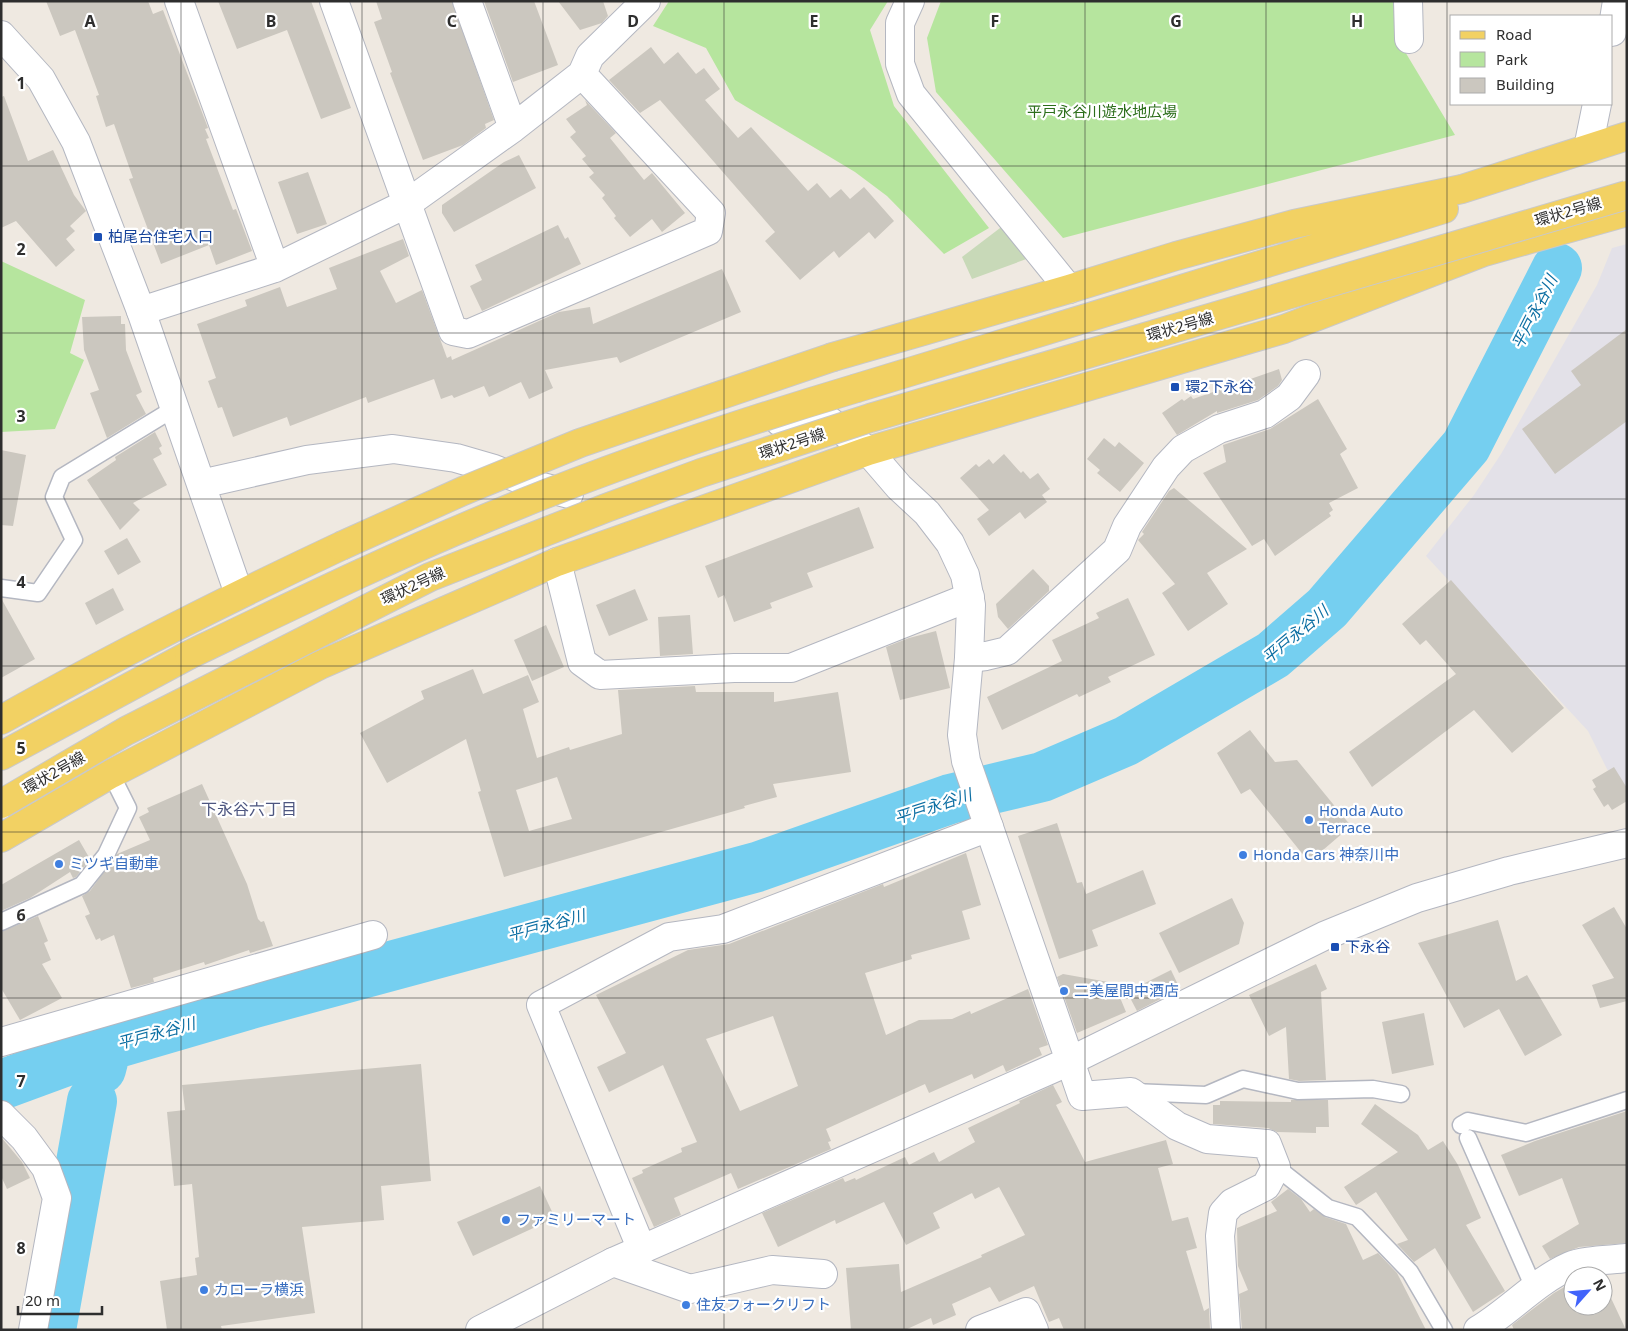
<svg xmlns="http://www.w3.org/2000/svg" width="1628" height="1331" font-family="'Noto Sans','Noto Sans JP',sans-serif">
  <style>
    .industrial { fill: #e3e1e8 }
    .green { fill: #b6e59e }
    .cemetery { fill: #c8d9b8 }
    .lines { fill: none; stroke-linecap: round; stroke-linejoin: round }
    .river { stroke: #75cff0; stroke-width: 50 }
    .building { fill: #cbc7bf; fill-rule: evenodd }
    .service-casing { stroke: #b4b7c1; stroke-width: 19 }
    .minor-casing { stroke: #b4b7c1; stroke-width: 30 }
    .tertiary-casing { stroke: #b4b7c1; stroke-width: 30 }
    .primary-casing { stroke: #c9c9c9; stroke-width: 30 }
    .service { stroke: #fff; stroke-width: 16 }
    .minor { stroke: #fff; stroke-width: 28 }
    .tertiary { stroke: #fff; stroke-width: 28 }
    .primary { stroke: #f2d163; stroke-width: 28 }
    .primary-bridge-casing { stroke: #c9c9c9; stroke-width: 30; stroke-linecap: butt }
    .primary-bridge { stroke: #f2d163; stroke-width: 28 }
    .grid { fill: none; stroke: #2e2e2e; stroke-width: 1; stroke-opacity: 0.55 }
    .transit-dot { fill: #1a4fb4; stroke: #fff; stroke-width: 2 }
    .shop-dot { fill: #3f7fe0; stroke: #fff; stroke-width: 2 }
    .labels { text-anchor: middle; stroke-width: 4.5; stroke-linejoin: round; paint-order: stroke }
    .park-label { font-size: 15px; fill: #2c6e1b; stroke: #fff }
    .street-label { font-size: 15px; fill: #2e2e2e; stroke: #fff }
    .transit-label { font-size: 15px; fill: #164399; stroke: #fff; text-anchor: start }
    .shop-label { font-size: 15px; fill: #366cbe; stroke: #fff; text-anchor: start }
    .water-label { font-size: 16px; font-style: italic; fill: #0d6fa3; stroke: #fff }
    .neighbourhood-label { font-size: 16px; fill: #4d5680; stroke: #fff }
    .grid-label { font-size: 16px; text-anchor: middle; font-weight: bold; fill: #2e2e2e; stroke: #fff; stroke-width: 4.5; stroke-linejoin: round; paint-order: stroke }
  </style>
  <rect width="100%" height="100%" fill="#efe9e1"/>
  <path class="industrial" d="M1627 244V796L1607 769 1588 731 1426 556 1474 495 1501 454 1597 285 1612 248Z"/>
  <path class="green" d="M669 1H888L870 30 894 106 989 228 944 254 887 196 855 172 735 100 706 48 653 26Z
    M941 1H1397L1404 50 1455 135 1063 238 936 92 927 38Z
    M1 261 85 300 70 353 84 360 55 429 1 432Z"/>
  <path class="cemetery" d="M1004 225 1032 257 972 279 962 257Z"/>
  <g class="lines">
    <path class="river" d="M101 1069 107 1046 254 1003 757 867 950 799 1042 777 1126 741 1273 655 1327 608 1466 446 1557 268
      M1 1085 107 1046
      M51 1330 92 1101"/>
  </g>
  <path class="building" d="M46 1H148L153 14 163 10 208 128 205 129 209 138 206 139 233 210 236 209 252 251 216 265 209 245 161 264 129 179 133 178 114 124 106 127 96 96 99 95 75 30 60 36Z
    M218 1H311L351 108 321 119 287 30 237 49Z
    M376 1H452L494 120 485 124 486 128 463 145 423 160 390 73 392 72 374 22 382 19Z
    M484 1H534L558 65 513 82Z
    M558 1H603L608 16 602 23 580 30Z
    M651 47 664 64 678 52 696 74 704 68 720 89 705 100 738 138 751 127 808 191 817 183 830 198 841 189 850 199 864 187 894 221 875 239 869 232 839 258 834 251 800 280 765 241 775 232 660 100 640 113 609 80Z
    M4 96 28 161 53 150 74 195 86 211 70 226 75 231 66 239 75 250 56 267 16 221 1 228V97Z
    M585 100 616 133 610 138 644 180 652 173 685 213 662 232 652 219 630 237 614 218 616 216 602 198 605 195 589 177 594 173 582 159 586 156 570 137 576 132 566 119 587 105Z
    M519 155 536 188 454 232 442 213V205L504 162Z
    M308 172 327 224 297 234 278 182Z
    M558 225 565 239 568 237 581 264 482 311 470 286 482 280 475 265Z
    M403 239 409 256 380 271 396 303 422 290 447 358 451 356 452 360 559 312 590 307 593 324 722 269 741 312 620 363 617 357 545 370 553 388 529 399 521 382 489 397 484 386 454 398 452 395 441 399 434 379 368 403 366 397 290 426 287 417 233 437 222 407 218 408 208 381 216 378 197 324 247 306 245 300 280 287 287 307 337 289 329 268Z
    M121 316V324H125L126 350 142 392 136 395 146 414 107 438 90 393 99 390 84 350 82 317Z
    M1627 329V421L1555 474 1522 429 1581 385 1571 371Z
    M1279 369 1282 380 1278 386 1258 400 1217 413V411L1177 435 1162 413 1182 399 1184 401 1191 396 1193 399Z
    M1318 399 1347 449 1340 454 1358 488 1329 503 1333 510 1329 513 1331 516 1275 556 1264 539 1252 546 1203 473 1226 462 1223 445 1270 429Z
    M155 432 162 446 159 448 162 454 153 459 167 485 133 503 140 510 120 530 87 480 116 460 115 457Z
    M1104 438 1115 447 1119 442 1144 463 1120 492 1097 473 1100 470 1087 459Z
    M1 450 26 455 13 526 1 525Z
    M1004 454 1021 473 1023 471 1030 479 1038 473 1050 489 1042 495 1047 502 1025 519 1020 512 989 536 977 519 989 510 960 478 976 464 979 467 989 459 993 464Z
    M1174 488 1247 549 1207 573 1228 604 1188 631 1162 593 1175 584 1138 540 1144 534 1142 532 1169 491Z
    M859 507 874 548 807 573 813 587 770 603 772 608 734 622 724 595 718 598 705 566Z
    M127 538 141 562 118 575 104 551Z
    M1033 569 1049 586V591L1008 629 998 617 996 604Z
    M1451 580 1564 708 1512 753 1474 710 1372 787 1349 752 1456 674 1426 640 1420 645 1402 624Z
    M113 588 124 610 96 625 85 603Z
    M635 589 648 620 609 636 596 605Z
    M1 598 35 659 1 678Z
    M1128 598 1155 655 1108 677 1111 682 1079 697 1077 694 1002 730 987 697 1062 661 1052 640 1099 618 1096 613Z
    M690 615 693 654 660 656 658 617Z
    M546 625 564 667 532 681 514 640Z
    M936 631 950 688 900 700 886 647 909 638Z
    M473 669 483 694 528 675 539 702 523 709 537 758 569 747 570 750 622 734 618 690 695 686 696 692H774V702L838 692 851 772 773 784 777 797 744 806 745 808 504 877 478 792 481 791 466 739 387 783 360 733 424 699 421 691ZM557 777 572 819 529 831 516 790Z
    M1250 730 1275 762 1297 760 1351 826 1309 862 1250 789 1241 794 1217 753Z
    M1614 767 1627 788V801L1612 810 1608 804 1604 807 1593 789 1596 787 1592 780Z
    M202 784 247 884 258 919 261 922 264 921 273 946 250 953 249 950 205 965 204 962 153 978 154 982 131 988 114 935 101 941 100 938 96 940 85 916 90 914 82 896 90 891 117 854 150 840 139 817 149 812 147 808Z
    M1057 823 1077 883 1082 882 1086 894 1143 870 1156 904 1092 930 1098 946 1059 959 1018 836Z
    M79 840 90 859 76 877 73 878 70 872 30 898 1 911V885Z
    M966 853 981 905 962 911 970 939 911 955 912 959 865 973 886 1035 919 1020 952 1019 970 1011 971 1014 1028 989 1048 1045 1039 1048 1042 1055 1006 1072 1003 1065 974 1079 972 1074 929 1093 925 1084 826 1129 831 1141 828 1142 831 1149 738 1189 731 1173 674 1198 681 1215 654 1227 632 1178 643 1173 642 1170 682 1152 681 1148 697 1142 663 1065 609 1092 597 1067 626 1053 596 995 688 950 729 944 883 884 884 887ZM773 1016 798 1086 740 1111 706 1039Z
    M1232 898 1244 923 1239 944 1179 973 1159 933Z
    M1614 907 1627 929V1001L1600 1008 1592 985 1614 978 1582 925Z
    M38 916 48 941 44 943 51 960 42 964 62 998 20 1020 1 988V932Z
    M1498 920 1516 981 1527 975 1562 1035 1525 1056 1499 1009 1464 1028 1418 943Z
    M1316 964 1327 989 1321 992 1326 1080 1299 1081 1289 1079 1286 1027 1269 1036 1249 995Z
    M1171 970 1180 989 1137 1011 1127 992Z
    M1063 974 1114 983 1126 1012 1077 1033 1057 977Z
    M1424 1013 1434 1065 1392 1074 1382 1022Z
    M421 1064 431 1181 381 1186 384 1220 302 1227 315 1313 221 1326 222 1330H167L160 1281 197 1275 195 1258 199 1257 192 1184 174 1186 167 1112 185 1110 182 1085Z
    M1053 1085 1062 1102 1056 1105 1085 1162 1166 1140 1173 1164 1158 1168 1172 1221 1188 1217 1197 1248 1186 1251 1204 1311 1209 1308 1210 1330H1064L1059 1318 1049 1322 1034 1286 999 1302 990 1287 952 1304 956 1315 933 1325 931 1318 905 1330H851L846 1268 899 1264 901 1292 982 1257 981 1255 1025 1235 999 1187 975 1199 972 1193 933 1213 940 1228 906 1245 884 1202 836 1224 835 1220 778 1247 762 1213 843 1178 845 1182 855 1178 856 1180 905 1157 909 1165 934 1152 939 1162 975 1142 968 1128 1020 1103 1019 1101Z
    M1291 1100H1328L1329 1127H1316V1133L1277 1132 1268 1128 1213 1124V1105H1220V1101L1291 1102Z
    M1375 1104 1418 1135 1428 1150 1443 1141 1458 1165 1481 1218 1466 1225 1505 1291 1473 1312 1435 1248 1414 1262 1397 1244 1408 1240 1376 1192 1356 1205 1344 1187 1398 1152 1361 1124Z
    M1627 1111V1243L1579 1247 1550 1259 1542 1246 1579 1224 1562 1178 1519 1196 1501 1155 1535 1141Z
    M1 1137 22 1162 30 1178 7 1189 1 1176Z
    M540 1186 555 1218 473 1256 457 1222Z
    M1288 1189 1301 1199 1310 1212 1314 1209 1325 1217 1346 1224 1363 1260 1378 1253 1397 1273 1426 1330H1242L1239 1294 1248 1290 1238 1266 1237 1228 1277 1211 1271 1202Z
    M1603 1281 1626 1330H1514L1512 1325 1554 1293 1573 1282V1306H1603Z"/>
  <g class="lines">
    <defs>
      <path id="service" d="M1 588 38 593 74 540 54 497 62 477 175 408
        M1 922 82 885 106 855 128 808 111 774
        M1133 1092 1206 1095 1243 1079 1298 1091 1373 1089 1401 1094
        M1461 1125 1468 1121 1526 1133 1627 1100
        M1468 1138 1534 1288
        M1276 1167 1328 1208 1357 1217 1410 1272 1444 1330"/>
      <path id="minor" d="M179 1 275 268
        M334 1 453 331 468 334 708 231 711 213 582 74
        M467 1 513 128
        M910 1 900 23V64L911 94 1069 289
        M1408 1 1409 39
        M1612 32 1617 1
        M1588 148 1597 104
        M141 311 275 268 408 203 513 128 582 74 590 56 646 1
        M557 562 582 662 600 675 734 668H791L970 597
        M969 658 986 656 1007 651 1117 550 1127 526 1166 467 1183 449 1219 429 1265 414 1289 397 1306 374
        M1 1042 373 935
        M1070 1061 1082 1096 1131 1092 1177 1126 1207 1139 1267 1144 1276 1167 1266 1186 1232 1203 1223 1213 1220 1236 1226 1330
        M1 1115 24 1138 46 1168 57 1198 33 1330
        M642 1250 541 1005 669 937 723 929 989 827
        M613 1262 690 1289 772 1270 823 1274
        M980 1330 1026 1312 1034 1330
        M1478 1330C1510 1311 1536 1281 1570 1266 1583 1260 1611 1260 1627 1258"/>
      <path id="tertiary" d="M1 35 41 79 76 142 141 311 239 594
        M780 422 803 414 823 416 868 451 899 487 927 513 950 543 965 575 971 605 969 658 962 735 966 761 1070 1061
        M201 484 307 460 393 449 456 458 494 469 535 485 569 494
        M480 1330 613 1262 1070 1061 1324 936 1417 898 1509 871 1627 843"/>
      <path id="primary" d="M833 357 1069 289 1176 256 1294 224 1462 189 1627 136
        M857 388 1444 209
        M1 720C113 657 226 600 341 546
        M1 756 189 655
        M1 838 111 774 320 665 557 562 868 451 1284 329 1484 252 1627 212"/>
    </defs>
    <use href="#service" class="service-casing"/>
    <use href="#minor" class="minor-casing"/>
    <use href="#tertiary" class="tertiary-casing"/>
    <use href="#primary" class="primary-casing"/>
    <use href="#service" class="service"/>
    <use href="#minor" class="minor"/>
    <use href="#tertiary" class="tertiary"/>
    <use href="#primary" class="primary"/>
    <defs>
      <path id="primary-bridge" d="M341 546 463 491 580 443 833 357
        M189 655C297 603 406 550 518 505 629 460 743 422 857 388
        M1 804 126 731 430 577 606 508 701 473 870 418 1627 195"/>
    </defs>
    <use href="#primary-bridge" class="primary-bridge-casing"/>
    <use href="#primary-bridge" class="primary-bridge"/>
  </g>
  <path class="grid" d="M181 1V1330M362 1V1330M543 1V1330M724 1V1330M904 1V1330M1085 1V1330M1266 1V1330M1447 1V1330M1 166H1627M1 333H1627M1 499H1627M1 666H1627M1 832H1627M1 998H1627M1 1165H1627"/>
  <g class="transit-dot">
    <rect x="93" y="232" width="10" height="10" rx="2.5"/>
    <rect x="1170" y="382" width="10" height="10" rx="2.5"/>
    <rect x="1330" y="942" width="10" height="10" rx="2.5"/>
  </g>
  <g class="shop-dot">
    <circle cx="1309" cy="820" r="5"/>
    <circle cx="1243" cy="855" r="5"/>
    <circle cx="59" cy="864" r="5"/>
    <circle cx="1064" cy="991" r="5"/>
    <circle cx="506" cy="1220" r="5"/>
    <circle cx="204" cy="1290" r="5"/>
    <circle cx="686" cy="1305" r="5"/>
  </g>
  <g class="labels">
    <g class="park-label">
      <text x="1102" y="117">平戸永谷川遊水地広場</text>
    </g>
    <g class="street-label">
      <text transform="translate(1568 212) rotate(-16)" y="5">環状2号線</text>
      <text transform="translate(1180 327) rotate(-16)" y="5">環状2号線</text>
      <text transform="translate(792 444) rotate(-18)" y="5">環状2号線</text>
      <text transform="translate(413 586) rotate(-25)" y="5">環状2号線</text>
      <text transform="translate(54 773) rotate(-30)" y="5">環状2号線</text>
    </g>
    <g class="transit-label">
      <text x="108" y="242">柏尾台住宅入口</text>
      <text x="1185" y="392">環2下永谷</text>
      <text x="1345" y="952">下永谷</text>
    </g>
    <g class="shop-label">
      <text x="1319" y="816">Honda Auto<tspan x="1319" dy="17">Terrace</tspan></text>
      <text x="1253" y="860">Honda Cars 神奈川中</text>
      <text x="69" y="869">ミツギ自動車</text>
      <text x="1074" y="996">二美屋間中酒店</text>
      <text x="516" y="1225">ファミリーマート</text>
      <text x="214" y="1295">カローラ横浜</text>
      <text x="696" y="1310">住友フォークリフト</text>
    </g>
    <g class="water-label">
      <text transform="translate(1534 312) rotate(-63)" y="6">平戸永谷川</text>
      <text transform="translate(1295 634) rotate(-40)" y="6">平戸永谷川</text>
      <text transform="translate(933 806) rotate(-18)" y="6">平戸永谷川</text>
      <text transform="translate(546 925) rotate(-15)" y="6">平戸永谷川</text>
      <text transform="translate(156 1033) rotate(-15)" y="6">平戸永谷川</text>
    </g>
    <g class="neighbourhood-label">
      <text x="249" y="815">下永谷六丁目</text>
    </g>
  </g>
  <g class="grid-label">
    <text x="90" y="27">A</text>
    <text x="271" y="27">B</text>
    <text x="452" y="27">C</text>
    <text x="633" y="27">D</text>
    <text x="814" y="27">E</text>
    <text x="995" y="27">F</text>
    <text x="1176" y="27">G</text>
    <text x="1357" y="27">H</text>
    <text x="21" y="89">1</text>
    <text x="21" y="255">2</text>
    <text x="21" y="422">3</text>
    <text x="21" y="588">4</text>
    <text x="21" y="754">5</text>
    <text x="21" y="921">6</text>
    <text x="21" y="1087">7</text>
    <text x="21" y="1254">8</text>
  </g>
  <rect width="1628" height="1331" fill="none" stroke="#2e2e2e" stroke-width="5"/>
  <rect x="1450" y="15" width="162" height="90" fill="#ffffff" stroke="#ababab"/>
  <rect x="1460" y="31" width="25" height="8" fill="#f2d163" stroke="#ababab"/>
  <text x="1496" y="40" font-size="15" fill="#2e2e2e">Road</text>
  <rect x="1460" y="52" width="25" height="15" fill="#b6e59e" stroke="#ababab"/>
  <text x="1496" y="65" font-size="15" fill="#2e2e2e">Park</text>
  <rect x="1460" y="78" width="25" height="15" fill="#cbc7bf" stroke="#ababab"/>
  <text x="1496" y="90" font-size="15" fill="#2e2e2e">Building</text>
  <g transform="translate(1588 1291) rotate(63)"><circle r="24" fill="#ffffff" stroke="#ababab"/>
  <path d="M0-4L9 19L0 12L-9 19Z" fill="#4264fb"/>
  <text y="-8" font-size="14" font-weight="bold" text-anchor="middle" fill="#2e2e2e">N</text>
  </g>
  <path d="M18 1306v8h84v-8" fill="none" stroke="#2e2e2e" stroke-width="2.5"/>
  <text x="25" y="1306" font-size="15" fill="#2e2e2e" stroke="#ffffff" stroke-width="4" paint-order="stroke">20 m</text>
</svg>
